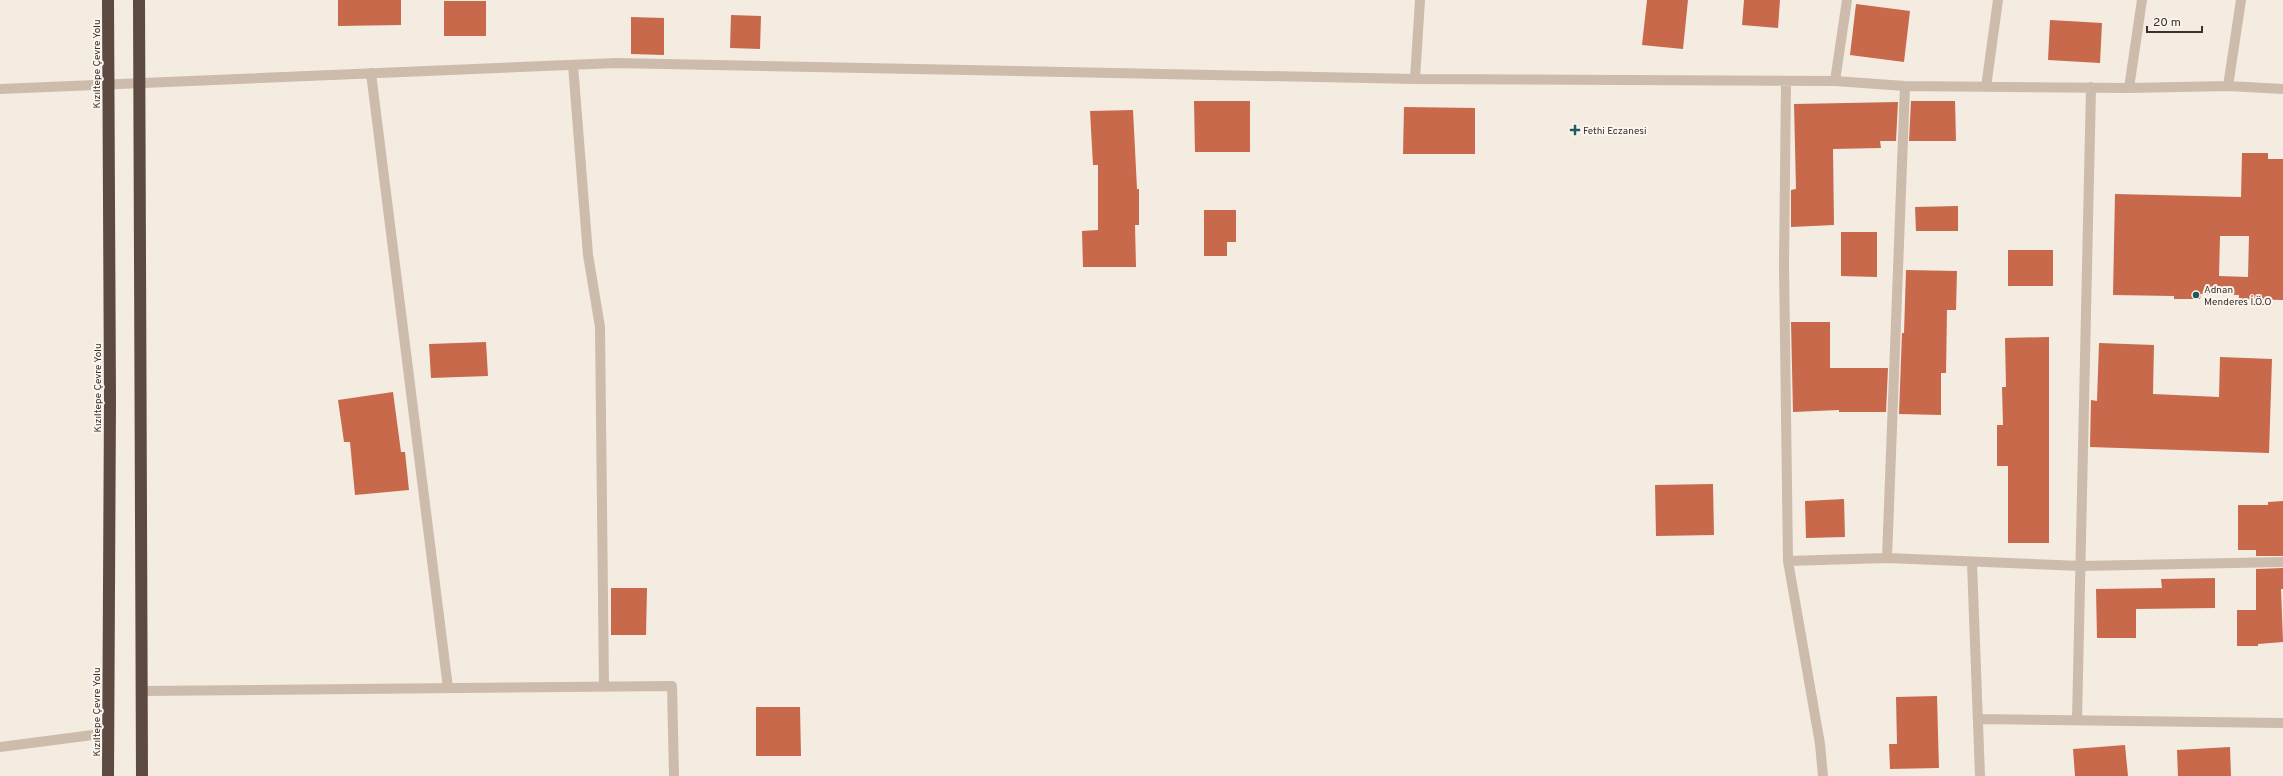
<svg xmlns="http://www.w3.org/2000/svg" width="2283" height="776" font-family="Overpass,sans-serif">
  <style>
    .building { fill: #c8694b; fill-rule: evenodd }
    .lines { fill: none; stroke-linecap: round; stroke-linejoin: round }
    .minor { stroke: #cdbbac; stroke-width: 10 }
    .highway { stroke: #5c4a42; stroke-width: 12 }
    .poi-dot { fill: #1f5a5e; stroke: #fbf5ee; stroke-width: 1.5 }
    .labels { text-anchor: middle; stroke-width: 4; stroke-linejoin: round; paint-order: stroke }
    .street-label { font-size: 10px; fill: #3b302b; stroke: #fbf5ee }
    .poi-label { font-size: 10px; fill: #3b302b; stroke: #fbf5ee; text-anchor: start }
  </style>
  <rect width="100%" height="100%" fill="#f4ebe1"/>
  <path class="building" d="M338 0H401V25L338 26Z
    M1647 0H1688L1683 49 1642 45Z
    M1744 0H1780L1778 28 1742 25Z
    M444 1H486V36H444Z
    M1856 4 1910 11 1904 62 1850 55Z
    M731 15 761 16 760 49 730 48Z
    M631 17 664 18V55L631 54Z
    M2050 20 2102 23 2100 63 2048 60Z
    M1194 101H1250V152H1195Z
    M1911 101H1955L1956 141H1909Z
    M1898 102 1896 141H1880L1881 148 1833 149 1834 225 1791 227V190L1796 189 1794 104Z
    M1404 107 1475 108V154H1403Z
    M1133 110 1137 189H1139V225H1135L1136 267H1083L1082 231 1098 230V165H1093L1090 111Z
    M2242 153H2268V159H2283V300L2239 299V295L2201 294 2200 299H2174V296L2113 295 2115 194 2241 197ZM2220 236H2249L2248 277 2219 276Z
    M1958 206V231H1916L1915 207Z
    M1204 210H1236V242H1227V256H1204Z
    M1841 232H1877V277L1841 276Z
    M2008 250H2053V286H2008Z
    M1906 270 1957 271 1956 310H1947L1946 373H1941V415L1899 414 1902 333H1904Z
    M1791 322H1830V368H1888L1886 412H1839V410L1793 412Z
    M2049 337V543H2008V466H1997V425H2003L2002 387H2006L2005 338Z
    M486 342 488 376 431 378 429 344Z
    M2099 343 2154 345 2153 394 2219 397 2220 357 2272 359 2269 453 2090 447 2091 400 2097 401Z
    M393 392 401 452H405L409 490 355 495 350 442H344L338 400Z
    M1713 484 1714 535 1656 536 1655 485Z
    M1844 499 1845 537 1806 538 1805 501Z
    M2283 501V556H2256V550H2238V505H2268V502Z
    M2283 568V589H2281L2283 642 2258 644V646H2237V610H2256V569Z
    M2215 578V608L2136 609V638H2097L2096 589 2162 588 2161 579Z
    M611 588H647L646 635H611Z
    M1937 696 1939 768 1890 769 1889 744H1897L1896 697Z
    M756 707H800L801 756H756Z
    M2125 745 2128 776H2075L2073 749Z
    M2230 747 2231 776H2178L2177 750Z"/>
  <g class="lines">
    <path class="minor" d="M573 65 588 255 600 327 604 687
      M371 73 448 688
      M1415 79 1420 0
      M1835 81 1847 0
      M1786 82 1784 265 1788 561 1820 744 1823 776
      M2228 86 2241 0
      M1986 87 1998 0
      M2129 88 2142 0
      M0 89 616 63 1415 79 1835 81 1905 86 2129 88 2228 86 2283 89
      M1887 558 1905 86
      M1788 561 1887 558 2081 566 2283 562
      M1972 563 1980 776
      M141 691 672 686 674 776
      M1978 719 2283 723
      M2077 720 2091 87
      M0 747 108 733"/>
    <path class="highway" d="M139 0 142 776
      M108 776 110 400 108 0"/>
  </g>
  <g class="poi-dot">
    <path d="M1573 124h4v4h4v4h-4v4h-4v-4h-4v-4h4z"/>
    <circle cx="2196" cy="295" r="4"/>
  </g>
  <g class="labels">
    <g class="street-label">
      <text transform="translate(96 64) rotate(-90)" y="4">Kızıltepe Çevre Yolu</text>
      <text transform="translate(97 388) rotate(-90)" y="4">Kızıltepe Çevre Yolu</text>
      <text transform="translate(96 712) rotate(-90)" y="4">Kızıltepe Çevre Yolu</text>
    </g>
    <g class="poi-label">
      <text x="1583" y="134">Fethi Eczanesi</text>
      <text x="2204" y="293">Adnan<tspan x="2204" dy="12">Menderes İ.Ö.O</tspan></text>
    </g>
  </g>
  <path d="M2147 26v6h55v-6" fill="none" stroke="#3b302b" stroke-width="2"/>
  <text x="2153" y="26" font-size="12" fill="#3b302b" stroke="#fbf5ee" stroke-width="3" paint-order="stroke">20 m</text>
</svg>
